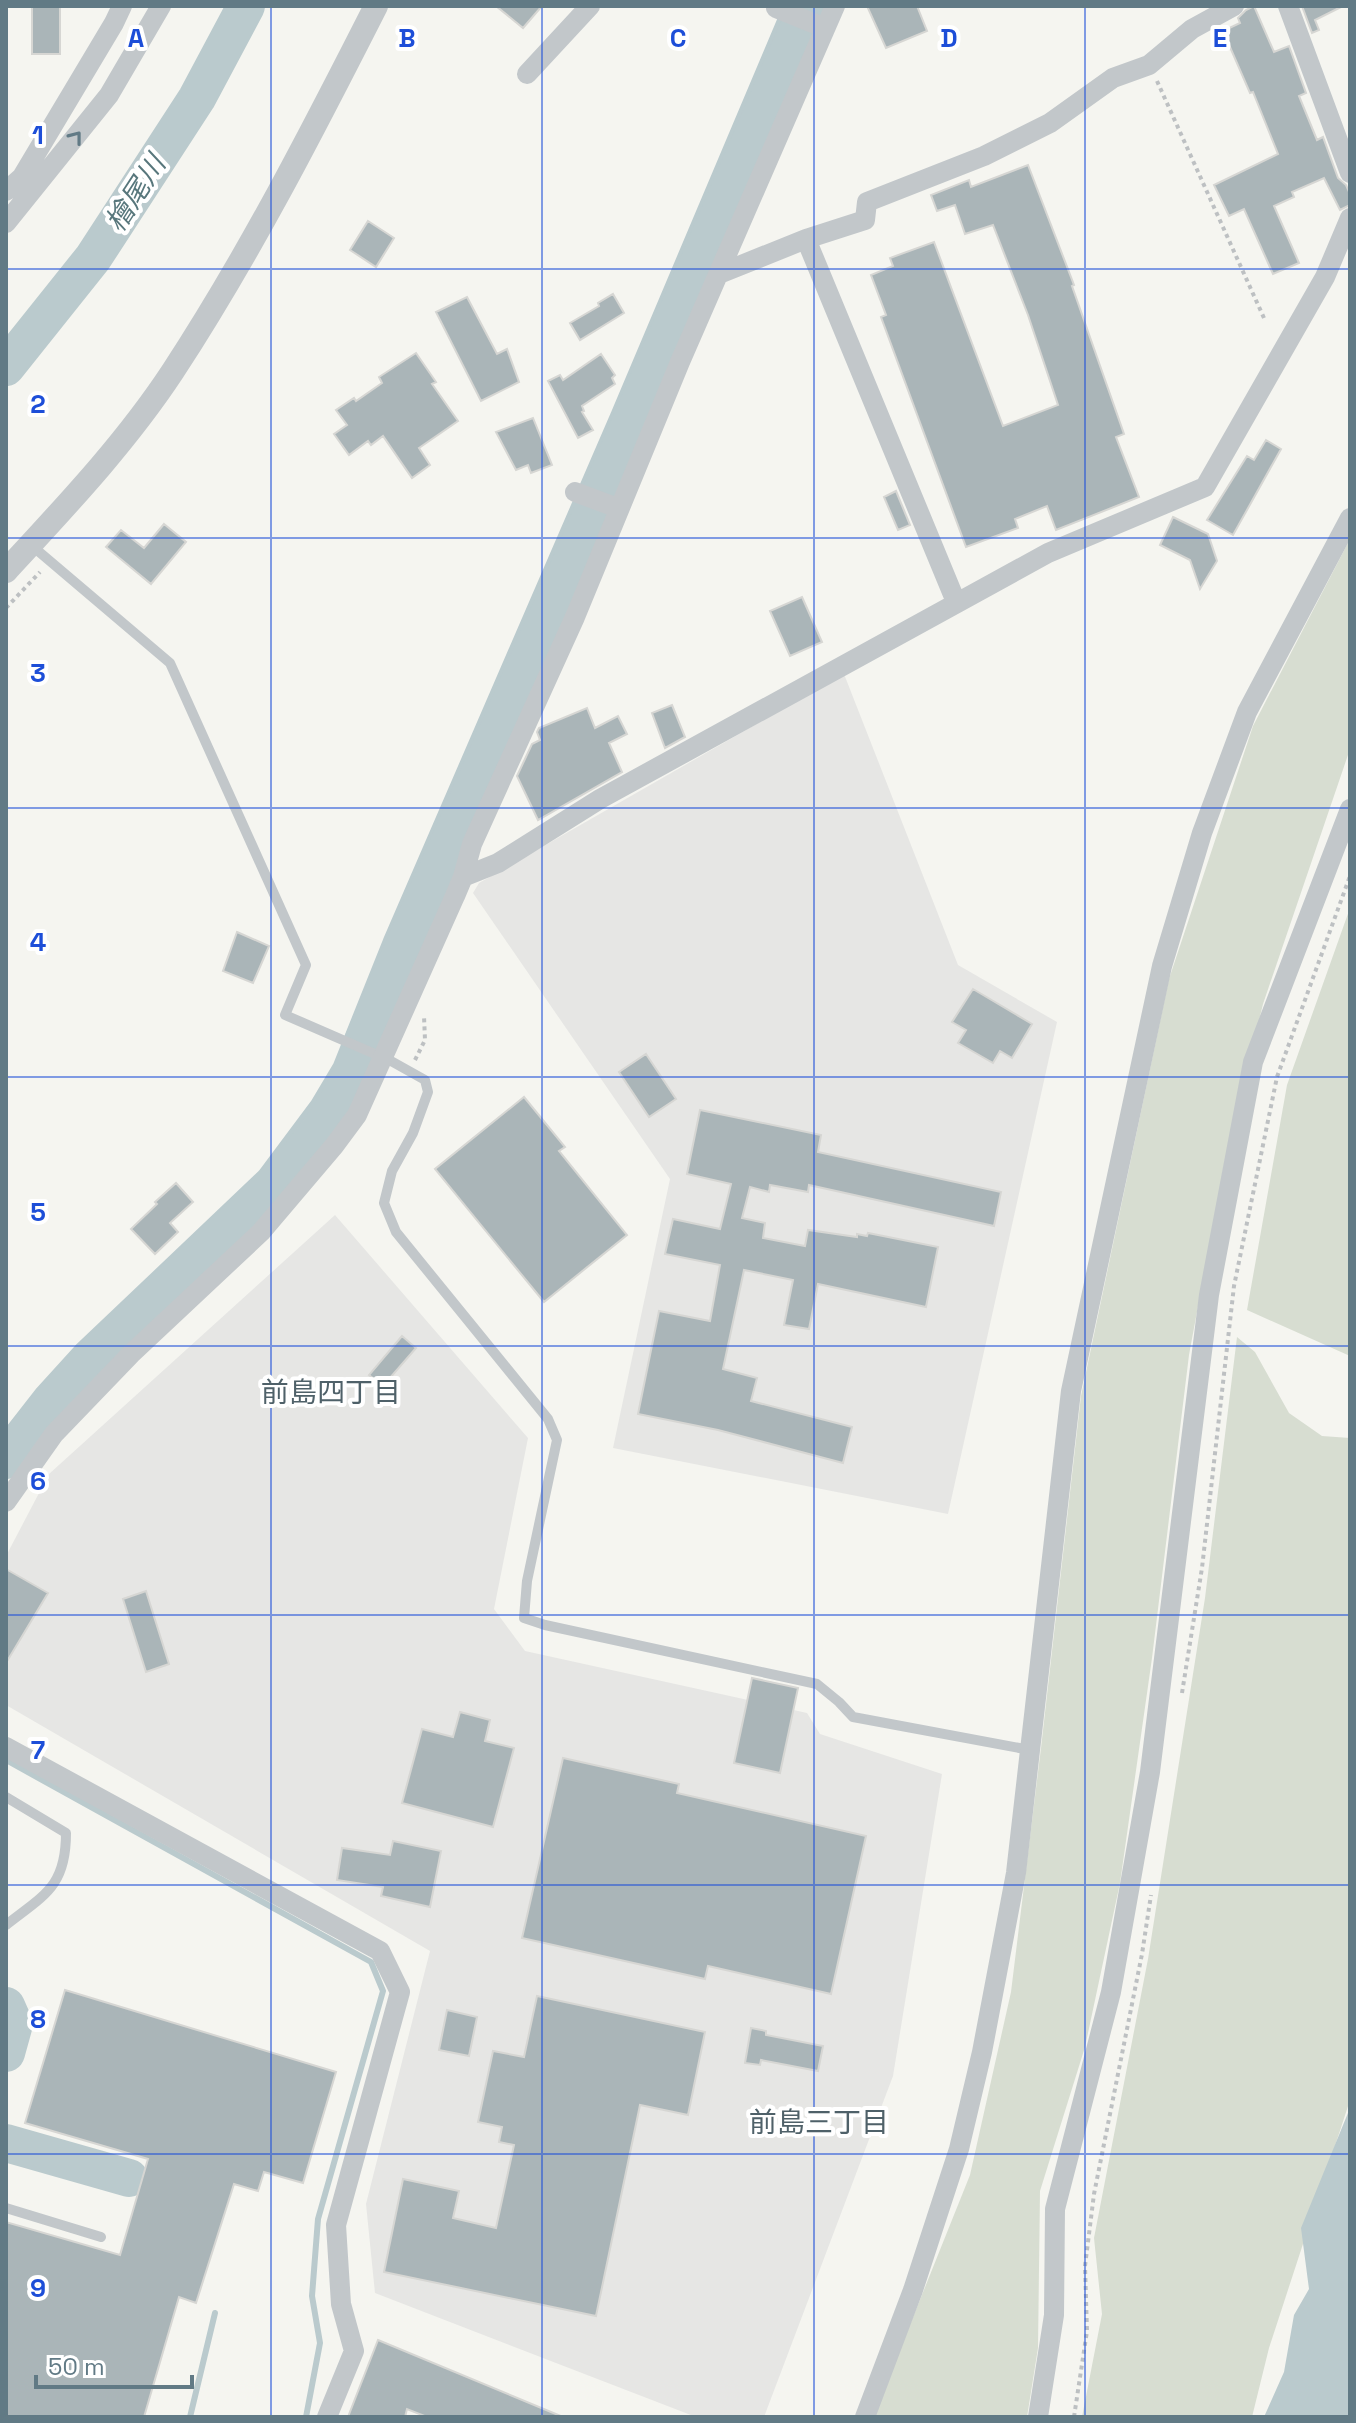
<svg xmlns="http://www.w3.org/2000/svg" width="1356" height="2423" font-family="'Space Grotesk','Noto Sans JP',sans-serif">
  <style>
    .built { fill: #e6e6e4 }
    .green { fill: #d7ddd1 }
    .water { fill: #bacacd }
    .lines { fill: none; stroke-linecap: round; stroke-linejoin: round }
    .stream { stroke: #bacacd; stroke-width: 6 }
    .river { stroke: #bacacd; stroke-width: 38 }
    .building { fill: #aab5b8; stroke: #d6d6d3; stroke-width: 2 }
    .path { stroke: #bdc0c2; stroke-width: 4; stroke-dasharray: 4 4; stroke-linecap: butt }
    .service { stroke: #c2c7ca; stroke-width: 10 }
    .minor { stroke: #c2c7ca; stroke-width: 20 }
    .tertiary { stroke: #c2c7ca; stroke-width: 24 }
    .oneway { stroke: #617a85 }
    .grid { fill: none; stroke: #1d4ed8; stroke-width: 2; stroke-opacity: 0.55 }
    .labels { text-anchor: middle; stroke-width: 8; stroke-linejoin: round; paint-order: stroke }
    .water-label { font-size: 28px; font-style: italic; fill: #58777c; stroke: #fff }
    .neighbourhood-label { font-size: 28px; fill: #4f6169; stroke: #fff }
    .grid-label { font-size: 26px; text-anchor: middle; font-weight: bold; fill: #1d4ed8; stroke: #fff; stroke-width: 8; stroke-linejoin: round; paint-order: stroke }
  </style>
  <rect width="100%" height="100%" fill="#f5f5f0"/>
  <path class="built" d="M844 674 958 965 1057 1022 948 1514 613 1448 670 1179 473 893 479 883Z
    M335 1215 528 1438 494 1609 525 1651 807 1713 820 1734 942 1774 893 2076 764 2417H696L375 2293 366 2204 430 1951 6 1705V1556L49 1474Z"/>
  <path class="green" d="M1350 539V749L1263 1004 1225 1160 1189 1355 1152 1658 1120 1883 1085 2047 1040 2191 1038 2348 1027 2417H873L970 2175 1011 1992 1041 1748 1081 1396 1169 979 1253 726Z
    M1350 908V1356L1247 1310 1287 1085Z
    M1237 1337 1255 1352 1289 1413 1322 1436 1350 1438V2100L1269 2348 1252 2417H1082L1102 2314 1094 2238 1148 1959 1205 1598Z"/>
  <path class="water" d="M1350 2108V2417H1264L1284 2372 1294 2315 1309 2289 1301 2228Z"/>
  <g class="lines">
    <path class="stream" d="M6 1432 38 1391 78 1347 261 1173 314 1102 336 1065 386 940 614 413 783 13
      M6 1760 371 1962 383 1991 318 2219 312 2296 320 2343 306 2417
      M190 2417 215 2313"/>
    <path class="river" d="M6 367 93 258 197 98 246 6
      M6 1460C61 1382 135 1318 204 1252 256 1201 319 1148 349 1080 355 1067 359 1053 364 1039L571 563 808 6
      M6 2006 14 2024 6 2053
      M6 2143 129 2178"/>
  </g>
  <path class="building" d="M32 6H60V54H32Z
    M496 6H542L523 28Z
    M867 6H917L927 31 886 48Z
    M1254 6 1274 52 1289 46 1306 93 1299 96 1317 140 1323 137 1338 178 1346 185 1350 194V205L1340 210 1324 178 1292 192 1294 197 1274 206 1299 263 1273 274 1244 209 1229 216 1214 185 1278 154 1253 92 1250 93 1223 31 1240 23 1238 18 1246 10Z
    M1302 6H1343L1315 20 1319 30 1312 33Z
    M1028 165 1074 285 1072 286 1124 434 1116 437 1139 497 1056 530 1047 506 1015 519 1018 528 966 547 881 317 886 315 871 275 893 266 890 258 934 242 1003 426 1058 405 1028 315 993 225 965 234 955 205 937 211 931 195 969 180 971 187Z
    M368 221 394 238 376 267 350 250Z
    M613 294 624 313 580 340 570 323 599 306 598 303Z
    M467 297 497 354 507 349 519 382 481 401 436 312Z
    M416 353 436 382 432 384 458 421 419 448 430 465 412 478 383 436 371 445 368 441 349 455 334 434 347 425 336 410 354 398 356 401 382 383 379 377Z
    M601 354 615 375 612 378 615 384 582 406 584 411 582 412 593 430 578 438 548 381 560 375 563 380Z
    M533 418 552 465 531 473 528 465 516 470 496 432Z
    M1266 440 1281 449 1233 535 1207 520 1247 456 1254 460Z
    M896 491 910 525 898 530 884 497Z
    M1173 517 1208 534 1217 561 1200 589 1190 560 1160 545Z
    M164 524 186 542 151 584 106 547 121 530 144 548Z
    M802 597 822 642 790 656 770 611Z
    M672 705 685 737 665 748 652 713Z
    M587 708 595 728 618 716 627 734 609 743 622 772 538 820 517 776 532 744 540 740 537 732 539 728Z
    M237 932 269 946 253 983 223 971Z
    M973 989 1032 1024 1012 1058 1000 1051 993 1063 958 1043 966 1030 952 1022Z
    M646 1054 676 1099 649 1117 619 1072Z
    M524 1097 565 1147 559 1151 627 1235 544 1302 435 1169Z
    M700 1110 821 1135 818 1152 1001 1192 994 1226 809 1185 808 1192 770 1185 769 1192 750 1187 742 1218 765 1223 763 1238 805 1246 808 1230 857 1237V1234L867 1236 868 1233 938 1247 926 1307 818 1284 809 1329 784 1325 793 1280 744 1270 723 1369 757 1378 751 1401 852 1427 843 1463 718 1430 638 1414 659 1311 710 1321 720 1265 665 1254 673 1219 720 1229 731 1184 687 1174Z
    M176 1183 193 1202 170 1223 178 1232 155 1254 131 1229 157 1204 155 1202Z
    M402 1336 416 1348 383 1386 369 1375Z
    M6 1569 48 1593 6 1663Z
    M146 1591 169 1664 146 1672 123 1599Z
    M752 1678 798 1688 780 1773 734 1763Z
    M460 1712 490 1720 485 1741 514 1748 493 1827 402 1803 422 1729 453 1737Z
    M563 1758 679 1784 677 1793 866 1836 831 1994 708 1966 705 1979 522 1938Z
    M393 1841 441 1851 430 1907 381 1896 383 1887 337 1880 342 1848 390 1855Z
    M65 1990 336 2072 303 2183 264 2172 258 2191 234 2184 196 2303 179 2297 144 2417H6V2222L120 2255 148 2159 25 2123Z
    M537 1996 705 2032 688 2115 640 2105 596 2316 384 2272 403 2179 459 2191 453 2218 496 2228 514 2145 499 2142 502 2127 478 2122 493 2051 524 2057Z
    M447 2010 477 2017 469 2056 439 2050Z
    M751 2028 766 2031V2035L823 2046 818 2071 761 2060 760 2065 745 2063Z
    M378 2340 563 2417H427L407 2409 405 2417H348Z"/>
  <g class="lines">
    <path class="path" d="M1157 81 1264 318
      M6 608 40 572
      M415 1060 425 1040 424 1016
      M1182 1693 1202 1568 1234 1286 1277 1077 1350 876
      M1074 2417 1087 2331 1085 2266 1094 2194 1142 1954 1151 1895"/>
    <path class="service" d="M31 545 170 663 306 965 285 1015 391 1061 425 1080 428 1092 413 1133 392 1171 384 1203 396 1232 548 1419 557 1440 527 1581 524 1618 545 1625 817 1684 839 1702 853 1717 1030 1750
      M6 1797 66 1833C66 1887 44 1895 6 1925
      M6 2208 101 2237"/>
    <path class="minor" d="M1288 6 1350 173
      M776 8 825 28
      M527 74 590 6
      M6 191 22 177 114 23 122 6
      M6 223 109 95 161 6
      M806 239 956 602
      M719 274 806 239 865 220 867 202 984 156 1050 123 1113 78 1149 65 1192 29 1234 6
      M575 492 618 508
      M463 877 498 863 600 799 1048 553 1205 487 1325 277 1350 218
      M6 1502 54 1434 131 1354 261 1232 334 1146 357 1115 455 896 463 877 472 844 575 617 680 362 835 6
      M6 1747 380 1951 400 1992 336 2225 341 2304 354 2351 327 2417
      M865 2417 913 2290 959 2149 982 2052 1016 1873 1071 1391 1162 966 1202 833 1247 712 1350 518
      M1038 2417 1054 2315 1055 2209 1111 1992 1150 1772 1209 1295 1253 1062 1350 809"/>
    <path class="tertiary" d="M6 571C64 508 125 444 173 371 249 255 313 130 376 6"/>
  </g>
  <defs><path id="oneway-chevron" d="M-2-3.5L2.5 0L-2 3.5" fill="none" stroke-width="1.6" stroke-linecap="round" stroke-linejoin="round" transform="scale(2)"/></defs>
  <use class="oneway" href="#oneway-chevron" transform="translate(76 137) rotate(-52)"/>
  <path class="grid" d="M271 6V2417M542 6V2417M814 6V2417M1085 6V2417M6 269H1350M6 538H1350M6 808H1350M6 1077H1350M6 1346H1350M6 1615H1350M6 1885H1350M6 2154H1350"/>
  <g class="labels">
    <g class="water-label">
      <text transform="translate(135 193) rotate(-57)" y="10">檜尾川</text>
    </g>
    <g class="neighbourhood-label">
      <text x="331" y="1402">前島四丁目</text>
      <text x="819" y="2132">前島三丁目</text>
    </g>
  </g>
  <g class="grid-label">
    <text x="136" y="47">A</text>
    <text x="407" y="47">B</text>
    <text x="678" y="47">C</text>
    <text x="949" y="47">D</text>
    <text x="1220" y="47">E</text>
    <text x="38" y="144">1</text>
    <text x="38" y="413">2</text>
    <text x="38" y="682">3</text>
    <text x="38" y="951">4</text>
    <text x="38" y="1221">5</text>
    <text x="38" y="1490">6</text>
    <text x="38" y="1759">7</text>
    <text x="38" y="2028">8</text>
    <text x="38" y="2297">9</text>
  </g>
  <rect width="1356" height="2423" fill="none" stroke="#617a85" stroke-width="16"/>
  <path d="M36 2375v12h156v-12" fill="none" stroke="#617a85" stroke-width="4"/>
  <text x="48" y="2375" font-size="24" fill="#617a85" stroke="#ffffff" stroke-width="6" paint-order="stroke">50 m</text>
</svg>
